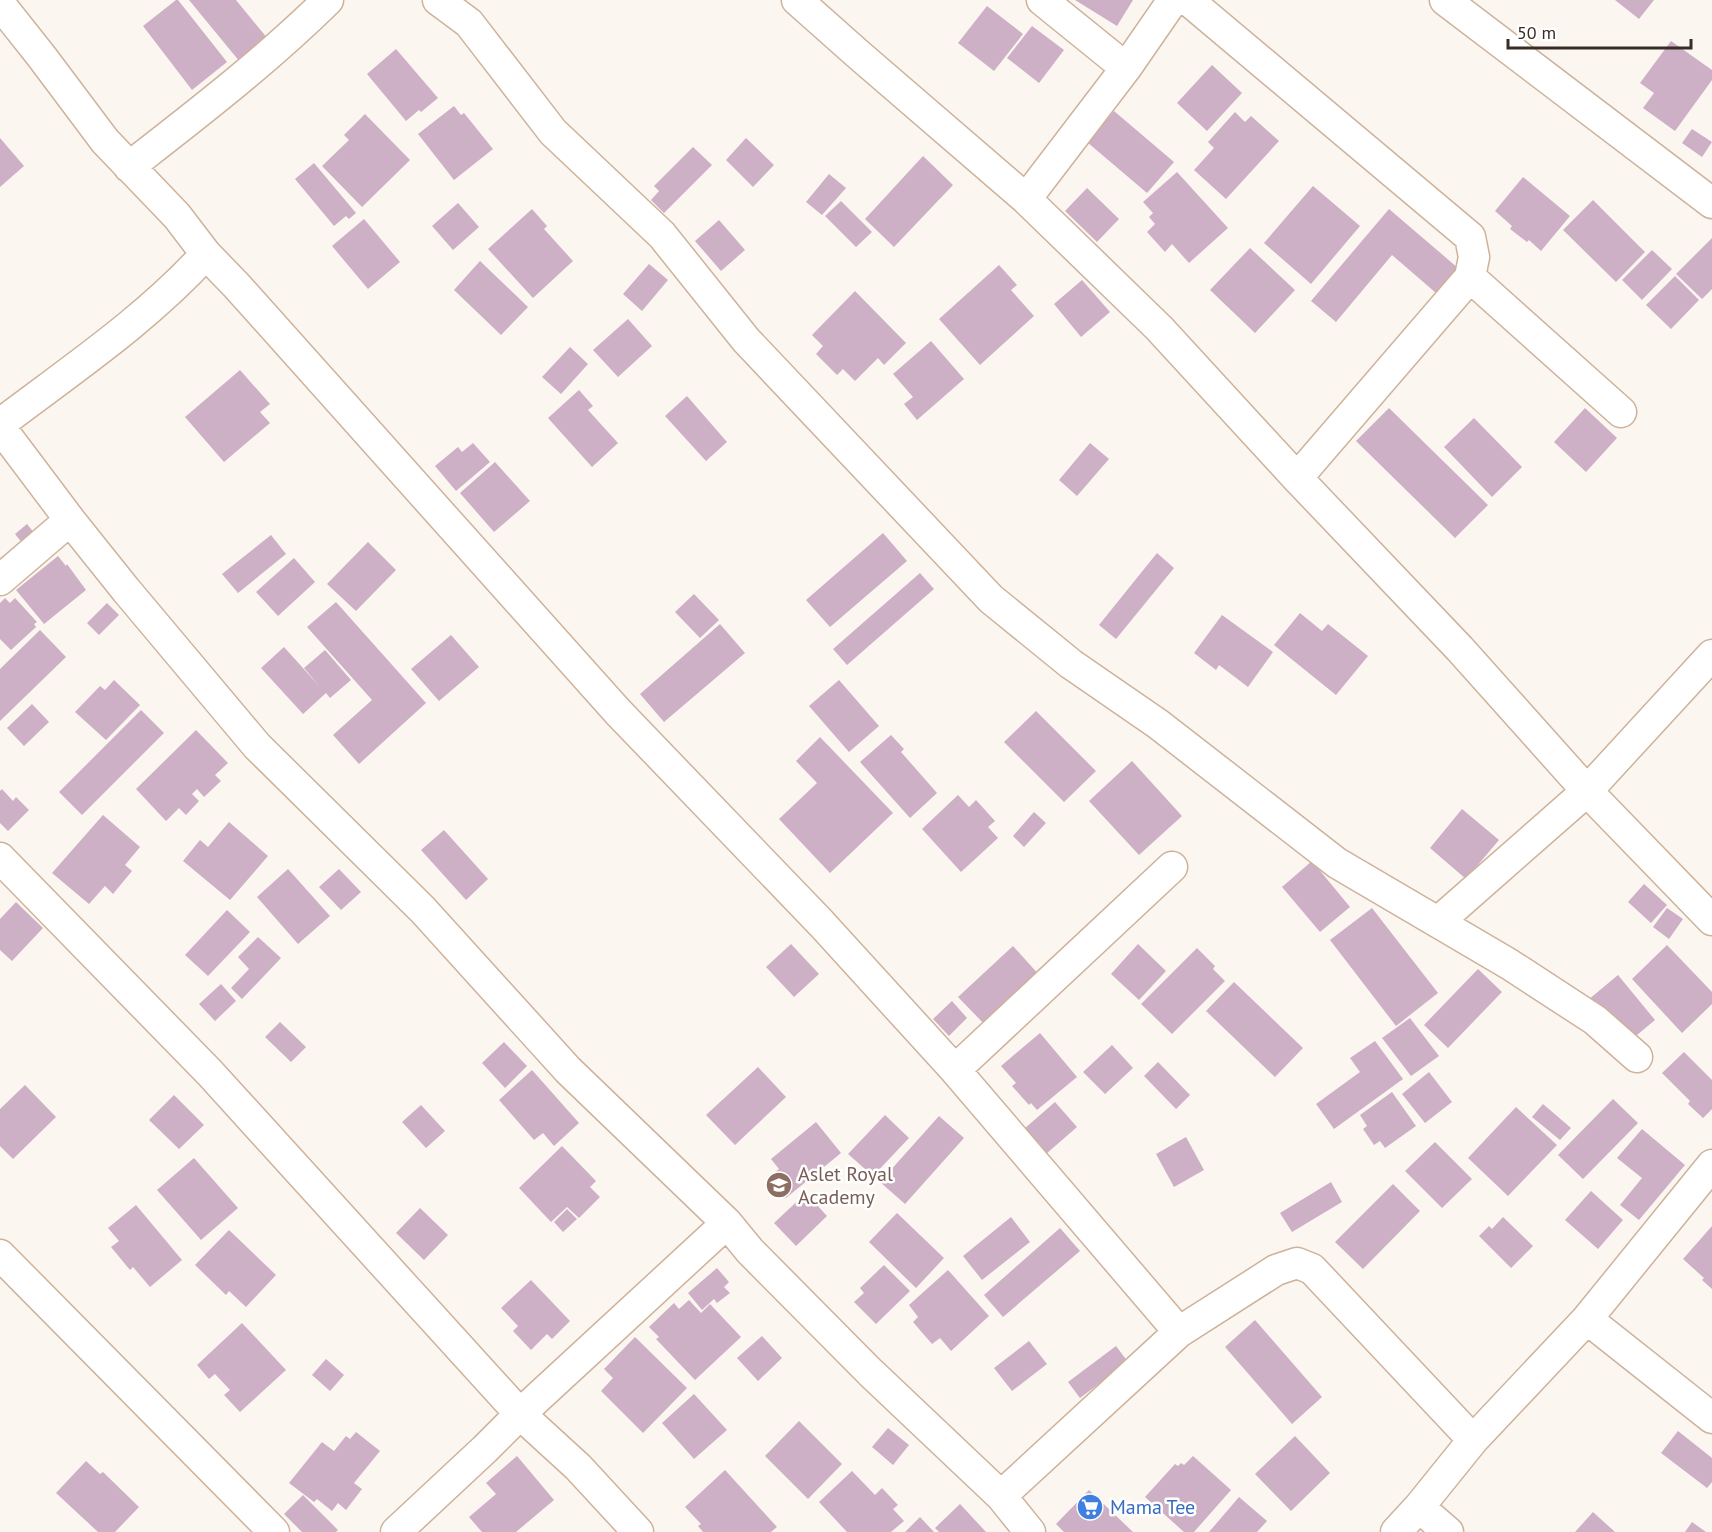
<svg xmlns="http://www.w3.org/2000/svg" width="1712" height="1532" font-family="'PT Sans',sans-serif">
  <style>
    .building { fill: #cdafc6 }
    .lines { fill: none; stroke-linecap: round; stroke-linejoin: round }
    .minor-casing { stroke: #ceb29a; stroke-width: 33 }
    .minor { stroke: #fff; stroke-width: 30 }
    .labels { text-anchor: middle; stroke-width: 5; stroke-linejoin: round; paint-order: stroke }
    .education-label { font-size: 20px; fill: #785e54; stroke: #fff; text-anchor: start }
    .shop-label { font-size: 20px; fill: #366cbe; stroke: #fff; text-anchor: start }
  </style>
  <rect width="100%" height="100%" fill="#fcf6f1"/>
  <path class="building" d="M176 0H178L227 62 192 90 143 26Z
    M189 0H236L268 39 240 62Z
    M1075 0H1133L1117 26Z
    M1615 0H1654L1639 19Z
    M987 6 1023 34 994 71 958 43Z
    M1032 26 1064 50 1039 83 1007 58Z
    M1671 41 1712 70V80L1675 131 1643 108 1654 93 1640 83Z
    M396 49 438 98 421 112 419 110 406 121 367 74Z
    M1212 65 1242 93 1207 131 1177 103Z
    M454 106 461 115 464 113 493 149 454 180 418 134Z
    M1114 111 1174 162 1147 193 1087 142Z
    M1235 112 1245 122 1251 116 1279 141 1226 199 1194 170 1214 148 1208 142Z
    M365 114 410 160 362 207 322 166 349 140 344 135Z
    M1692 129 1712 142 1702 157 1682 143Z
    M0 138 24 166 0 187Z
    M746 138 774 165 753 187 726 160Z
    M693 147 712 165 664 213 651 200 659 191 654 186Z
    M923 156 953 185 894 247 865 219Z
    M314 163 356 213 349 219 346 216 334 226 295 179Z
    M1177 172 1228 228 1189 263 1172 244 1165 252 1147 232 1155 224 1149 217 1153 213 1143 202Z
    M829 174 846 188 822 215 806 202Z
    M1523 177 1570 216 1541 251 1529 240 1527 242 1510 229 1512 226 1495 211Z
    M1313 186 1360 226 1311 284 1264 243Z
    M1087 188 1119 219 1097 242 1065 211Z
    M1593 200 1645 252 1616 282 1563 230Z
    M841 201 872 232 856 247 825 216Z
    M458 203 479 227 453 250 432 226Z
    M532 209 547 226 544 229 573 261 533 298 488 249Z
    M1389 209 1458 268 1436 293 1392 255 1336 322 1311 301Z
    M364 219 400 262 368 289 332 246Z
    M719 220 745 250 721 271 695 241Z
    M1712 238V289L1702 299 1676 274Z
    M1250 248 1295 290 1255 333 1210 290Z
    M1652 250 1672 269 1642 300 1622 280Z
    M480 261 528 307 501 335 454 290Z
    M649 264 668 280 642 311 623 294Z
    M999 265 1017 285 1011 290 1034 316 980 365 939 319Z
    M1675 276 1699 300 1671 329 1646 305Z
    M1082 280 1110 312 1081 337 1054 304Z
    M855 291 906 343 884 365 878 358 855 381 843 369 837 375 816 354 823 346 812 335Z
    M628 319 652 346 618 377 593 350Z
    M931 341 964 379 917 420 904 404 913 397 893 374Z
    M570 347 588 364 561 394 542 377Z
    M240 370 270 404 260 412 270 423 224 462 185 417Z
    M579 390 593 406 588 410 618 443 592 467 548 418Z
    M687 396 727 442 706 461 665 416Z
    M1389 408 1488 505 1455 538 1356 441Z
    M1585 408 1617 438 1586 472 1554 442Z
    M1474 418 1522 467 1492 497 1444 447Z
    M473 443 490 462 456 491 435 466 458 447 462 452Z
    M1090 443 1109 459 1077 496 1059 480Z
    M495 462 530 501 494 532 460 493Z
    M27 524 35 534 23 544 15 534Z
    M883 533 907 561 830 627 806 600Z
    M271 535 286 554 238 593 222 574Z
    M368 542 396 570 356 611 327 584Z
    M1157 553 1174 568 1116 639 1099 625Z
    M58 556 66 566 67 564 86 590 44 624 16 590Z
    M294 558 315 582 278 616 256 592Z
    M920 573 934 589 847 665 833 649Z
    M694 594 719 620 700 638 675 612Z
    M5 598 10 603 15 598 37 622 34 624 36 627 11 650 0 639V603Z
    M336 602 426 703 359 764 333 735 372 700 307 627Z
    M107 603 119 615 99 635 87 623Z
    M1300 613 1322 631 1328 624 1368 656 1336 695 1274 645Z
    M1222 615 1273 652 1248 687 1219 665 1216 670 1194 653Z
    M720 624 745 653 664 722 640 694Z
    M40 630 66 657 0 721V669Z
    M451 635 479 667 439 701 411 669Z
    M284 647 320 687 304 668 325 650 351 680 330 698 326 693 303 714 261 668Z
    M114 680 140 705 106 740 75 712 100 686 105 690Z
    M839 680 879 726 849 752 809 706Z
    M32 704 49 722 24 746 7 728Z
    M141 710 164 733 82 815 59 792Z
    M1036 711 1096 771 1064 802 1004 742Z
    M196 730 228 763 215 775 221 781 204 797 197 789 192 794 199 801 186 815 179 808 166 821 136 789Z
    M891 735 904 749 901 752 937 793 910 818 860 762Z
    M820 737 893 813 830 873 779 819 817 783 796 761Z
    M1132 761 1182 816 1139 855 1089 801Z
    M2 789 13 801 16 797 29 810 8 831 0 823V791Z
    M958 795 969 807 976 800 995 821 988 827 998 838 961 872 922 829Z
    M1462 809 1499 840 1466 879 1430 848Z
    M1034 812 1046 823 1024 847 1013 836Z
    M103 815 140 847 125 865 132 871 113 894 105 886 89 904 52 873Z
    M229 822 268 856 230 900 183 861 200 840 208 847Z
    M444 830 488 879 466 900 421 850Z
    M1312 861 1350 907 1320 932 1282 887Z
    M288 869 330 916 298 944 257 897Z
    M339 869 361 892 341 910 319 887Z
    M1644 884 1667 905 1651 923 1628 902Z
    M16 902 43 928 12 961 0 950V919Z
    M1372 908 1438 993 1396 1026 1330 940Z
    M1667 908 1683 919 1669 939 1653 927Z
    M227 910 250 932 208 976 185 955Z
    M258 937 281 958 242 999 231 988 249 969 238 957Z
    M791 944 819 974 794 997 766 967Z
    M1138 944 1166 971 1139 1000 1111 974Z
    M1667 945 1712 992V1004L1682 1033 1632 979Z
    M1013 946 1041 977 987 1027 958 997Z
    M1197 948 1215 966 1213 969 1225 981 1172 1034 1141 1004Z
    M1478 969 1502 992 1448 1048 1424 1025Z
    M1618 975 1655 1020 1625 1045 1588 1000Z
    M1234 982 1303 1048 1275 1077 1206 1011Z
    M221 984 236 1001 215 1021 199 1004Z
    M952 1001 967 1018 949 1036 933 1019Z
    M1410 1018 1439 1056 1411 1076 1382 1038Z
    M280 1022 306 1047 291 1062 265 1037Z
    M1040 1033 1077 1077 1037 1110 1031 1103 1029 1105 1012 1086 1016 1083 1001 1066Z
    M1375 1041 1403 1079 1334 1129 1316 1104 1360 1072 1350 1058Z
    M504 1042 527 1066 505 1088 482 1063Z
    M1112 1045 1133 1068 1105 1094 1083 1072Z
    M1684 1052 1712 1080V1109L1703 1118 1688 1104 1690 1101 1662 1073Z
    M1158 1062 1190 1095 1176 1109 1144 1076Z
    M758 1067 786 1097 735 1145 706 1115Z
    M532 1070 579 1123 554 1146 543 1133 534 1140 499 1100Z
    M1429 1072 1452 1102 1425 1123 1402 1094Z
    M25 1085 56 1117 13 1159 0 1146V1109Z
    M1392 1092 1416 1126 1385 1148 1380 1141 1374 1145 1363 1129 1367 1126 1360 1115Z
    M174 1095 204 1125 179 1149 149 1120Z
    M1613 1099 1638 1123 1583 1179 1558 1155Z
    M1055 1102 1077 1127 1046 1154 1024 1129Z
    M1543 1104 1571 1128 1560 1140 1532 1117Z
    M421 1105 445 1131 426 1148 402 1122Z
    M1516 1107 1557 1145 1508 1196 1468 1158Z
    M885 1115 909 1138 873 1176 848 1154Z
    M939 1116 964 1138 905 1204 880 1182Z
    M816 1122 841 1153 786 1198 769 1177 779 1169 771 1159Z
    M1642 1129 1685 1165 1639 1220 1620 1205 1642 1178 1617 1158Z
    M1186 1137 1204 1170 1174 1187 1156 1154Z
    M1435 1142 1472 1179 1442 1208 1405 1171Z
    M562 1146 596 1181 590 1187 600 1197 579 1218 567 1207 551 1222 519 1188Z
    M194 1158 238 1208 201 1240 157 1190Z
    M1331 1182 1342 1202 1292 1232 1280 1213Z
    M1393 1184 1420 1211 1363 1269 1335 1242Z
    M1591 1191 1623 1220 1598 1249 1565 1220Z
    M806 1193 827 1216 796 1246 774 1223Z
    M136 1205 182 1260 150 1287 133 1267 130 1270 111 1247 119 1241 108 1228Z
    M420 1208 448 1235 424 1260 396 1233Z
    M567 1209 577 1219 563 1232 554 1222Z
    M897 1213 944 1258 916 1288 869 1242Z
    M1011 1217 1030 1242 982 1280 963 1256Z
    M1503 1217 1533 1246 1511 1268 1479 1236 1489 1226 1492 1229Z
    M1712 1226V1289L1702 1280 1704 1278 1683 1259Z
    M1060 1228 1080 1251 1003 1317 984 1295Z
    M229 1230 276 1275 246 1307 229 1291 226 1295 195 1265Z
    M884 1265 910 1291 876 1324 854 1302 864 1293 860 1288Z
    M717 1268 729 1282 724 1287 730 1293 717 1303 714 1299 702 1310 688 1293Z
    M948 1270 989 1316 951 1351 940 1338 932 1344 913 1322 918 1317 909 1305Z
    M531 1280 570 1321 552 1339 547 1334 531 1350 513 1331 518 1326 501 1308Z
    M689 1300 701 1313 710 1304 741 1337 695 1380 656 1339 659 1337 649 1327 674 1303 679 1309Z
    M1255 1320 1322 1397 1292 1424 1225 1347Z
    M242 1323 286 1370 240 1412 224 1395 230 1390 215 1374 209 1379 197 1365Z
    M762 1336 782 1358 758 1381 737 1358Z
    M635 1337 687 1388 643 1433 601 1391 613 1378 604 1369Z
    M1029 1341 1047 1364 1012 1391 994 1368Z
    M1116 1346 1128 1362 1080 1398 1068 1382Z
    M326 1359 344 1375 330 1391 312 1375Z
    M694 1394 727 1430 694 1459 662 1423Z
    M799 1421 842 1464 808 1499 765 1456Z
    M888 1428 909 1445 893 1465 872 1447Z
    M1678 1431 1712 1458V1482L1707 1488 1661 1453Z
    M356 1432 380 1451 354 1483 362 1489 346 1510 338 1503 332 1511 317 1499 314 1502 289 1483 322 1442 334 1451 346 1436 350 1439Z
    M1295 1436 1330 1473 1291 1511 1255 1474Z
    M517 1456 554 1500 516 1532H482L469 1517 496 1494 486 1483Z
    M1193 1456 1231 1490 1194 1532H1184L1145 1497 1175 1464 1178 1466 1181 1463 1184 1465Z
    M86 1461 100 1474 103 1472 139 1507 115 1532H98L56 1493Z
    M725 1470 777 1527 771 1532H703L698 1526 701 1524 685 1507Z
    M852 1471 875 1495 882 1488 898 1505 893 1509 904 1521 891 1532H847L819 1502Z
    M1089 1490 1133 1532H1064L1056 1524Z
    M303 1495 338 1530 336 1532H302L284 1514Z
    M1239 1497 1267 1521 1257 1532H1209Z
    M960 1504 986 1532H939L935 1528Z
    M1593 1512 1615 1532H1575Z
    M920 1517 934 1532H905Z
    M1692 1522 1706 1532H1685Z"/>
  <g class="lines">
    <defs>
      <path id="minor" d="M438 0 469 23 553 132 662 235 746 340 991 599 1071 664 1158 724 1337 863 1509 964 1595 1020 1637 1057
        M797 0 859 55 1026 199 1159 328 1297 478 1460 649 1587 791 1712 920
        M1042 0 1126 68
        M1188 0 1470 237 1474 257 1470 277 1297 478
        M1445 0 1712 203
        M0 4 42 57 105 141 177 216 206 254 236 285 618 712 821 923 955 1070 1179 1332
        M129 167C197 114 266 61 328 0
        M1026 199 1126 68 1173 0
        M1470 277 1621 412
        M0 424C71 370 146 320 206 254
        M0 427 70 520 126 590 257 746 423 910 568 1070 727 1223 750 1251 870 1372 1001 1496 1030 1532
        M0 580 70 520
        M0 858 210 1073 520 1414 578 1467 638 1532
        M1438 922 1587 791 1712 655
        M955 1070 1172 867
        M0 1255 274 1532
        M1587 1319 1712 1418
        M1001 1496 1179 1332 1276 1270 1297 1263 1312 1269 1473 1440
        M1419 1507 1448 1532
        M396 1532 485 1449 520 1414 727 1223
        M1396 1532 1419 1507 1473 1440 1587 1319 1712 1165"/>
    </defs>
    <use href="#minor" class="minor-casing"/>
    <use href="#minor" class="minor"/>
  </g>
  <defs>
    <symbol id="school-disc" viewBox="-11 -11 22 22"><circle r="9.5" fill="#8d6e63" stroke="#fff"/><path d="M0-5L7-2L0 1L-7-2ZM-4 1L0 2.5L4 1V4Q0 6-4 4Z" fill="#fff"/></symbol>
    <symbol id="supermarket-disc" viewBox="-11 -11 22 22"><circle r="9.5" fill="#3f7fe0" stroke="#fff"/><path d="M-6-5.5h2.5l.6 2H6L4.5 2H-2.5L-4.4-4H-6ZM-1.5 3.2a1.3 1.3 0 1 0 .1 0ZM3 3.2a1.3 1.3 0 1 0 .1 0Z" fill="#fff"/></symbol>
  </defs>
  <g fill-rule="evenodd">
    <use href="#school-disc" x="764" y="1170" width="30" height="30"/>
    <use href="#supermarket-disc" x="1075" y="1492" width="30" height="30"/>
  </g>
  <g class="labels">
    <g class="education-label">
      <text x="798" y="1181">Aslet Royal<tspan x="798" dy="23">Academy</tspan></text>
    </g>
    <g class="shop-label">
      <text x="1110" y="1514">Mama Tee</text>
    </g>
  </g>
  <path d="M1508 39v9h183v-9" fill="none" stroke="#382d24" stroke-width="3"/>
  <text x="1517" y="39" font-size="18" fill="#382d24" stroke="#ffffff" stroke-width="4.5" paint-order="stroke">50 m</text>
</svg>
